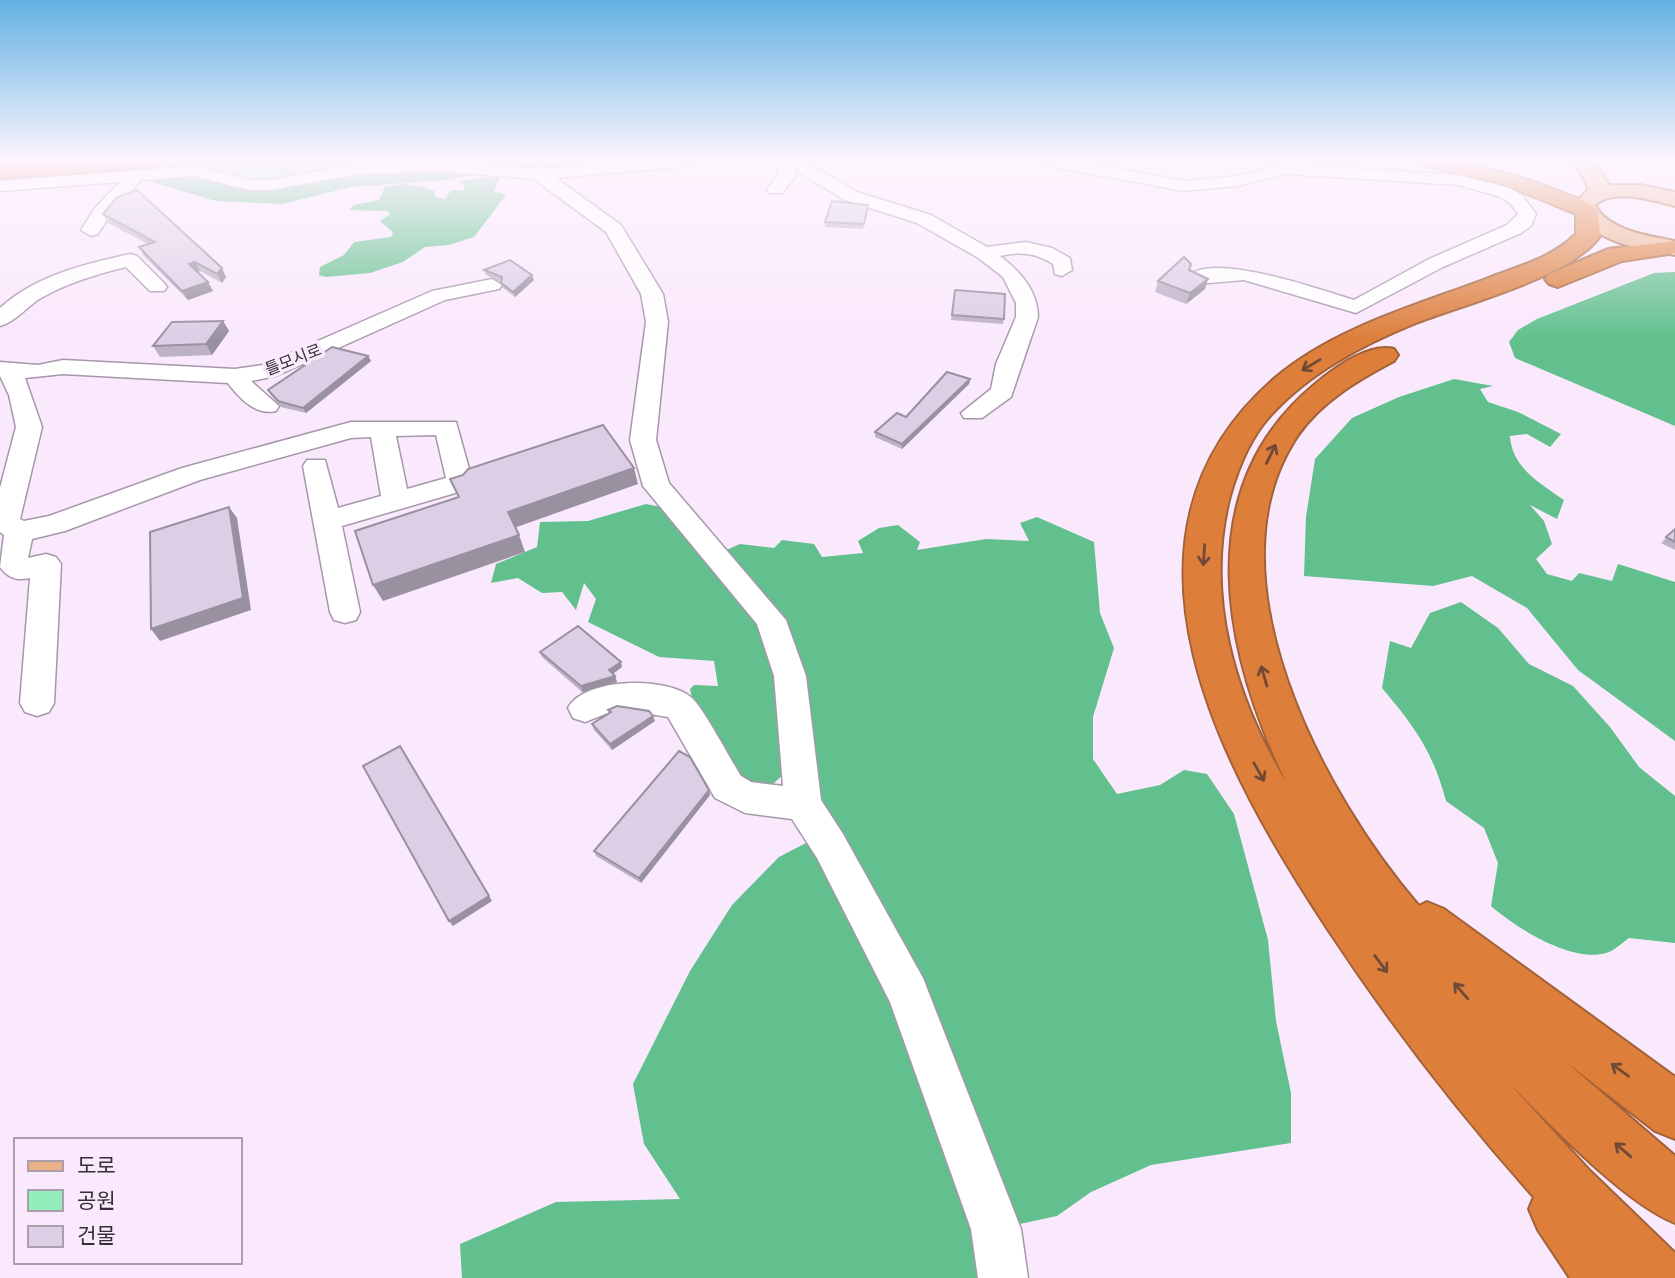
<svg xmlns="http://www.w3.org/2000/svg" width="1675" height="1278" font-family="Signika,'Noto Sans KR',sans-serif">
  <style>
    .green { fill: #91eeba }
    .forest { fill: #61c08d }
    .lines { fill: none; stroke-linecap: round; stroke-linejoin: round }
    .minor-casing { stroke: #a797aa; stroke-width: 3 }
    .major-casing { stroke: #a26239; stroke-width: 4 }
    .highway-casing { stroke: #a26239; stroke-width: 4 }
    .minor { fill: #fff; fill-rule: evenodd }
    .major { fill: #ebb289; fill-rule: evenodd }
    .highway { fill: #dd7e3a; fill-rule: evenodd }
    .wall { fill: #bcb1c5 }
    .shaded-wall { fill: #9990a0 }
    .building { fill: #dbcee5; stroke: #9990a0; stroke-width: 2 }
    .oneway { stroke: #704a37 }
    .labels { text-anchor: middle; stroke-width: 7; stroke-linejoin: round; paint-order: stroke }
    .far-street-label { font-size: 16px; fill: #352e36; stroke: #fae8fd }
  </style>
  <rect width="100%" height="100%" fill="#fae8fd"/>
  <path class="green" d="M179 161H631L554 169 272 182 217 171 202 164 179 168 80 176 41 174 0 183V178L45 171Z"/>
  <path class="forest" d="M420 170 487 172 448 180 351 187 282 204 216 201 145 180 184 175 235 186Z
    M487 177 500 178 494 191 506 195 474 237 449 245 425 247 403 262 370 273 326 277 319 275 320 267 344 255 354 242 391 237 393 232 380 221 390 214 388 211 349 210 354 205 379 200 385 187C403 182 418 185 435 191V197L445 199 451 190H464L465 187 459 181Z
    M1675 272V426L1515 358 1509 342 1518 330 1537 319 1654 273Z
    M1454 379 1493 386 1480 389 1488 402 1518 412 1561 434 1550 447 1527 434 1510 436C1512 468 1540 483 1564 500L1557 519 1530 505 1544 521 1552 544 1536 559 1547 574 1572 581 1579 573 1612 581 1618 564 1675 582V741L1578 670 1527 608 1472 576 1433 586 1304 576 1306 517 1315 459 1352 418 1399 397Z
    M646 504 676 510 715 555 740 544 774 548 782 540 814 544 822 557 863 553 858 541 879 528 898 525 920 542 917 550 986 539 1029 541 1020 523 1037 517 1094 542 1100 613 1114 648 1093 717V759L1117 794 1160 785 1184 770 1207 774 1234 814 1268 940 1276 1021 1291 1093V1143L1151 1165 1091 1192 1057 1216 996 1229 1003 1278H462L460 1244 556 1202 680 1199 644 1144 633 1084 690 971 732 905 779 857 808 842 783 774C773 786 765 790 750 789L695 712 690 689 694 685 718 686 714 661 659 657 588 622 596 599 584 583 576 610 562 592 542 593 518 578 491 583 496 564 537 547 540 522 588 521Z
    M1461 602 1498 628 1529 664 1573 686 1610 727 1639 767 1675 796V943L1629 938C1623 942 1614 951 1606 953 1572 963 1516 928 1491 906L1498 863 1484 828 1446 801C1433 752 1415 727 1382 688L1390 641 1411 648 1430 613Z"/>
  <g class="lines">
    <defs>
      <path id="minor" d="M441 161 539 169 631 161H701L692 166 556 178 621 225 663 294 668 322 656 440 669 483 786 620 806 676 821 800 843 834 923 978 1021 1229 1028 1278H978L971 1229 890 1002 817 858 792 819 745 813 715 798 668 717 618 709 585 722 573 718 568 708C584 677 668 676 692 698 704 709 730 759 741 776L751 782 783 786 774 676 757 624 643 486 630 440 646 322 641 294 606 232 534 179 438 171 358 174 271 190H249L194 176 141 180 110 215 98 234 91 236 81 230 95 208 120 182 0 191V181L194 166 249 180H271L358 164Z
        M777 161H804L857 192 931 215 987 247 1026 242 1052 248 1070 258 1072 270 1062 276 1055 274 1053 264C1037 253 1019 251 1000 256 1020 271 1038 291 1038 317L1011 397 982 418H964L961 413 991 389 996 364 1016 317V303L1003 277 977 257 917 223 845 200 795 170 796 176 782 193H770L767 189 778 175Z
        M1039 161H1076L1184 181 1237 176 1286 164 1459 175 1510 188 1522 195 1536 214 1531 226 1521 233 1443 267 1356 313 1244 280 1197 284 1187 278C1207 249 1324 291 1354 300L1429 259 1507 225 1518 214 1510 203 1498 196 1458 185 1286 174 1237 186 1184 191 1048 166Z
        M130 254 137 256 164 283 167 287 164 291H150L126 267C97 274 67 283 41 298 27 306 16 322 0 326V308C35 276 84 264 130 254Z
        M492 279 502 285 499 289 445 300 276 376 251 381 279 406 276 411C256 416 239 398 228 383L63 374 25 378 42 427 20 519 24 521 49 516 182 468 351 422H456L473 483 469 489 342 526 360 612 356 620 345 623 334 620 330 612 303 466 307 460H325L338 508 381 496 371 437 351 438 200 480 65 531 32 539 28 558 46 554 56 557 61 564 54 703 49 712 37 716 25 712 20 703 30 578C17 581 8 578 0 567L4 535 0 532V488L16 427 9 395 0 376V362L38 365 63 360 235 369 263 365 432 291ZM436 435 446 478 407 489 396 436Z"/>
      <path id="major" d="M1572 161H1593L1609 185H1640L1675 192V206C1653 200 1614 188 1595 205 1608 231 1650 236 1675 241V255C1638 249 1590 242 1573 205L1588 190 1585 180Z"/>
      <path id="highway" d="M64 161H163L153 167 0 178V166Z
        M1418 161C1485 161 1532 180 1593 205L1598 213 1600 236C1572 277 1464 304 1416 323 1362 345 1309 373 1270 416 1250 438 1238 468 1230 496 1204 596 1235 697 1287 784 1224 653 1188 490 1314 385 1333 369 1368 343 1394 349L1398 355 1394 361C1358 380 1322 401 1298 435 1204 574 1324 796 1419 906L1427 902 1444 909 1675 1077V1139L1655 1131 1566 1062 1675 1156V1223C1623 1202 1548 1122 1507 1081L1590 1171 1675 1253V1278H1570L1538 1230 1529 1209 1534 1197C1459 1113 1391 1025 1329 931 1224 772 1091 537 1275 378 1335 327 1418 305 1491 277 1520 266 1553 257 1576 234V214L1501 183 1421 165Z
        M1675 241V253L1622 261 1558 287 1549 284 1545 279 1549 274 1608 249Z"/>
    </defs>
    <use href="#minor" class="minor-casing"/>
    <use href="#major" class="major-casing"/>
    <use href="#highway" class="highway-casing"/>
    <use href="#minor" class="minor"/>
    <use href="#major" class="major"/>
    <use href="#highway" class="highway"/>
  </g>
  <path class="wall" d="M868 210 863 229 825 227V222Z
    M103 214 226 277 222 283 200 271 198 272 213 291 188 300 144 256 139 247 148 244 108 223Z
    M484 270 534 280 515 297 503 288 501 282 486 275Z
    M1189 270 1208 279 1205 289 1186 304 1155 292 1158 281Z
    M955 290 1004 319 1003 324 951 320Z
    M223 321 229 331 212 355 160 357 153 346Z
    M368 356 371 361 306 413 281 407 271 395 268 390Z
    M970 379 969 384 902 449 875 437V432L906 417Z
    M1675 529V550L1661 543Z
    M540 652 622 667 613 674 615 676 617 682 582 692 542 657Z
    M608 710 655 721 612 750 594 730 592 724 609 714Z
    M709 790 710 795 641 883 596 856 594 851Z"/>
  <path class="shaded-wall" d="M195 262 200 271 194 273 189 264Z
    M222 268 226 277 222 283 217 274Z
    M532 275 534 280 515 297 513 292Z
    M1208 279 1205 289 1186 304 1190 293Z
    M208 282 213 291 188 300 182 291Z
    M223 321 229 331 212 355 206 344Z
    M368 356 371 361 306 413 303 408Z
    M970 379 969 384 902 449V444Z
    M634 468 638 484 514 528 508 512Z
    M229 507 237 518 251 610 160 641 151 629Z
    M519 535 525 552 383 601 373 585Z
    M621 662 622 667 611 675 609 670Z
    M615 676 617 682 582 692 581 686Z
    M653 716 655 721 612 750 610 744Z
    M400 746 492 901 453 926 449 921Z
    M709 790 710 795 641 883 639 878Z"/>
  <path class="building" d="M137 190 222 268 217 274 195 262 189 264 208 282 182 291 139 247 155 242 103 214 117 197Z
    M832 201 868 205 864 224 825 222Z
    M1184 257 1191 264 1189 270 1208 279 1190 293 1158 281Z
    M510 260 532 275 513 292 501 283 502 277 484 270Z
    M955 290 1005 294 1004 319 952 315Z
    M223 321 206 344 153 346 172 322Z
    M332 347 368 356 303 408 278 401 268 390Z
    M947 372 970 379 902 444 875 432 897 413 906 417Z
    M603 425 634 468 508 512 519 535 373 585 355 531 459 497 450 479 463 475 468 469Z
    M229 507 243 598 151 629 150 532Z
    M1675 529V542L1666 537Z
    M578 626 621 662 609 670 615 676 581 686 540 652Z
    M617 706 649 711 653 716 610 744 592 724 611 712 608 710Z
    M400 746 489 896 449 921 363 766Z
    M679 751 690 757 709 790 639 878 594 851Z"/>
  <defs><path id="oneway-shaft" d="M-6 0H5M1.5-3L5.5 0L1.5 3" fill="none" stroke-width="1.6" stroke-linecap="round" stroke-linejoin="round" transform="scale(1.75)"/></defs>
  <g class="oneway">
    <use href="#oneway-shaft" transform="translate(1311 365) rotate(149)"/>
    <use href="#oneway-shaft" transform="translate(1271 454) rotate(-64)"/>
    <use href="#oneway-shaft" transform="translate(1204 555) rotate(94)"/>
    <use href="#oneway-shaft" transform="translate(1264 676) rotate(-106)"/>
    <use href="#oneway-shaft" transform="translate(1259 772) rotate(61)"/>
    <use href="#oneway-shaft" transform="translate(1381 964) rotate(53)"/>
    <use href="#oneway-shaft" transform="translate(1461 991) rotate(-131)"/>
    <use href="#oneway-shaft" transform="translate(1620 1070) rotate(-144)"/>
    <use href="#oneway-shaft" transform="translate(1623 1150) rotate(-139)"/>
  </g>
  <linearGradient id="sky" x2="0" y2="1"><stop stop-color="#62b1e2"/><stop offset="0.47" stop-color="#fdf5fe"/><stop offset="1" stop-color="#fdf5fe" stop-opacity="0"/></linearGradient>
  <rect width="1675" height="340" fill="url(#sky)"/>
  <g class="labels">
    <g class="far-street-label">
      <text transform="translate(293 359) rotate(-21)" y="6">틀모시로</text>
    </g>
  </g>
  <rect x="14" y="1138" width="228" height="126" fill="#fae8fd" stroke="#ab9ead" stroke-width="2"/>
  <rect x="28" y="1161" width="35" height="10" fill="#ebb289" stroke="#ab9ead" stroke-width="2"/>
  <text x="77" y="1173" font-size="21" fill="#352e36">도로</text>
  <rect x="28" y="1190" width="35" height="21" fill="#91eeba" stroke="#ab9ead" stroke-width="2"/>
  <text x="77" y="1208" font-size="21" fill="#352e36">공원</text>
  <rect x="28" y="1226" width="35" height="21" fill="#dbcee5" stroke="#ab9ead" stroke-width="2"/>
  <text x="77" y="1243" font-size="21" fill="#352e36">건물</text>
</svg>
